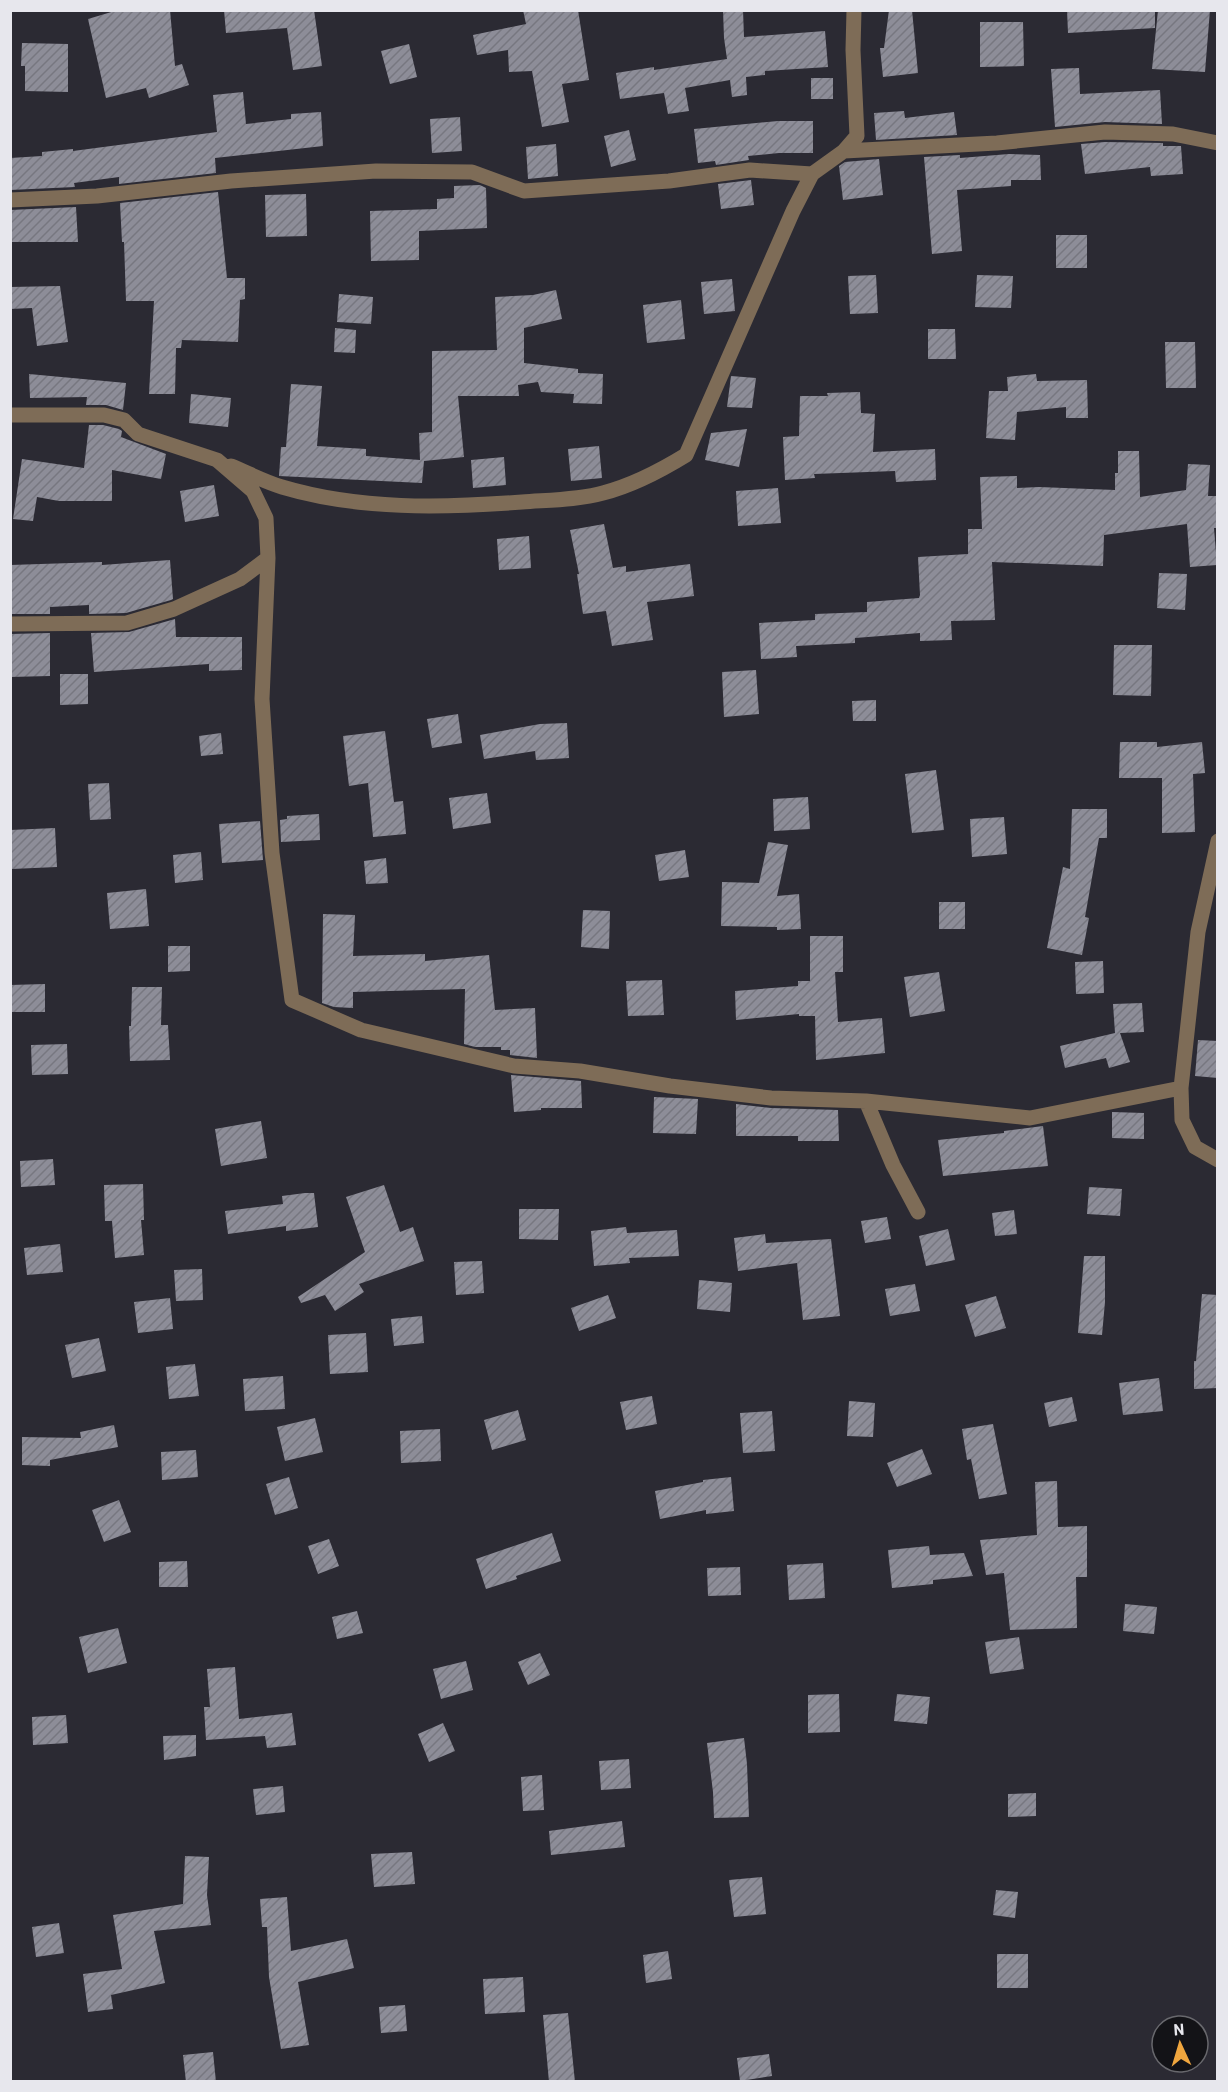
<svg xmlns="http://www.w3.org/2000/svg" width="1228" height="2092" font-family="Barlow,sans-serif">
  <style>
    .building { fill: url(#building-hatch) }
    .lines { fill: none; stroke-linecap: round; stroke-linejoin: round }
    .minor { stroke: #7e6c57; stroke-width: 15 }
  </style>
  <defs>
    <pattern id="building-hatch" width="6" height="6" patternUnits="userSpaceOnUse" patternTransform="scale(1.5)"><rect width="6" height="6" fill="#8d8d98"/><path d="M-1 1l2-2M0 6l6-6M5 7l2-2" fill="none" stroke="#777780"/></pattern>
  </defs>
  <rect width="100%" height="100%" fill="#2b2a33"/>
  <path class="building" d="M118 10H170L175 66 182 64 189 85 149 98 146 88 106 98 88 19Z
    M224 10H314L322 66 293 70 287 28 226 33Z
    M523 10H578L589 80 562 84 569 122 542 127 532 71 509 72 508 50 477 55 473 35 526 24Z
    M723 10H743L744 37 825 31 828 67 765 71V75L746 77 747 95 732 97 730 80 685 88 689 111 668 114 664 93 620 99 616 73 654 67V70L727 59 724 38Z
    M889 10H912L918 73 883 77 880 48H884Z
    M1067 10H1155V28L1068 33Z
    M1158 10H1210L1205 72 1152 69Z
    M980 22H1023L1024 66 980 67Z
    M22 43 68 44V92L25 91V66H21Z
    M409 44 417 77 390 84 381 51Z
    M1079 68 1080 94 1160 90 1162 124 1105 122 1055 127 1051 69Z
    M811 78H833V99H811Z
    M243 92 246 124 291 119V114L321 112 323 146 215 158 216 173 119 184V177L74 183 75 187 10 190V158L42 156V152L73 149V151L217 132 213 95Z
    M904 111 905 118 954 112 957 135 876 140 874 113Z
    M460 117 462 151 432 153 430 119Z
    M778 121H813V153H779L748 156 749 160 716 165 715 161 698 163 694 129Z
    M629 130 636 160 611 167 604 136Z
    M1105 142 1163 143V146H1181L1183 174 1151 176 1150 167 1085 174 1081 144Z
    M556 144 558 176 528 179 526 147Z
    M1009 154 1040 155 1041 180H1011V186L957 190 962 251 932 254 924 157 960 155V158Z
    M879 159 883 195 843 200 839 166 845 162Z
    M751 180 754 205 721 209 718 184Z
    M480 185 486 188 487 228 419 231V260L371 261 370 211 437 209V199L454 198V186Z
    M218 192 227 278H245V299L240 300 238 342 182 340 181 348H176L175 394H149L154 301H126L124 242H122L120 203Z
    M306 194 307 236 266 237 265 195Z
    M76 207 78 242H10V210Z
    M1056 235H1087V268H1056Z
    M876 275 878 313 850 314 848 276Z
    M977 275 1013 276 1011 308 975 307Z
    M732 279 735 311 704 314 701 282Z
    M60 286 68 342 37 346 32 308 10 309V287Z
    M556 290 562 319 524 328V363L578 369V373L603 374 602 404 573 403 574 394 541 392 538 382 518 385 519 396H458L464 457 424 461 422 483 279 476 281 447H286L291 384 322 386 317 446 366 449V456L420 460 419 433 432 432V351L497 350 495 297 533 295Z
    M339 294 373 297 371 324 337 322Z
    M681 300 685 339 647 343 643 305Z
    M335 328 356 330 355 353 334 352Z
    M928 329H955L956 359H928Z
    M1165 342H1195L1196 388H1166Z
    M29 374 126 383 123 410 106 405H86L87 397 30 398Z
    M1036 374 1037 381 1087 380 1088 418H1066V407L1017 412 1015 440 986 438 989 391H1008L1007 377Z
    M731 376 756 378 752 408 727 407Z
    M860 392 861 413 875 414 873 452 935 449 936 480 896 482 895 471 814 474 815 478 785 480 783 437 799 436 800 396H828L827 393Z
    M191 394 231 398 228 427 189 423Z
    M89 425H103L119 429 122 431 121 437 166 454 161 479 112 470V501H59L37 497 33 521 13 519 22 459 84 468Z
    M747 429 739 467 705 460 711 433Z
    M599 446 602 478 571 481 568 449Z
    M1118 451H1139L1140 497 1186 490 1188 464 1210 465 1208 496H1218V528H1214L1217 565 1190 567 1187 524 1104 535 1103 566 992 562 995 620 951 621 952 640 920 641V633L855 638V643L796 646 797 657 761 659 759 623 815 620V614L867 612V602L919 598 920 595 918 557 968 554V529H982L980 477 1017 476V488L1039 487 1115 490V473H1118Z
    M504 457 506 485 473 488 471 460Z
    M214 485 219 516 185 522 180 491Z
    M778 488 781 523 738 526 736 491Z
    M604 524 613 568 626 566V572L690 564 694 596 647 602 653 640 612 646 606 611 583 614 577 574H579L570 530Z
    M529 536 531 568 499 570 497 539Z
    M170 560 173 599 171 600 126 613 89 614V605L50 607V614H10V565L102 562V565Z
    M1159 573 1187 574 1185 610 1157 608Z
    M175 619 176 637H242V670L209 671V664L94 672 91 633 129 632Z
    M50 633V676L10 677V634Z
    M1114 645H1152L1151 696 1113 695Z
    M756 670 759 714 724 717 722 672Z
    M60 674H88V704L60 705Z
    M876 700V721H853L852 701Z
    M458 714 462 743 432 748 427 719Z
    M567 723 569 758 536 760 535 751 484 759 480 735 540 724Z
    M385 731 394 802 403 801 406 834 373 837 368 783 349 786 343 736Z
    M221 733 223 754 201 756 199 736Z
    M1120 742H1157V747L1202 742 1205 773 1193 774 1195 832 1162 833V778H1119Z
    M936 770 944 830 912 833 905 774Z
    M109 783 111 819 90 820 88 784Z
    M487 793 491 823 453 829 449 798Z
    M808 797 810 829 774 831 773 799Z
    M1072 809H1107V838H1099L1085 917 1089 918 1082 955 1047 948 1063 867 1070 869Z
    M319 814 320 840 281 842 280 820 287 819V816Z
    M1004 817 1007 854 972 857 970 819Z
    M260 821 263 860 222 863 219 824Z
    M55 828 57 867 12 869 10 830Z
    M768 842 788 845 777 896 799 894 801 929 777 930V927L721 926 722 882 759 883Z
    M685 850 689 877 659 881 655 855Z
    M201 852 203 880 175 883 173 855Z
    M386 858 388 883 366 884 364 861Z
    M146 889 149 926 110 929 107 893Z
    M939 902H965V929H939Z
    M583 910 610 911 609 949 581 947Z
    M323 914 355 915 353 956 425 954V961L489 955 495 1010 535 1008 537 1058 510 1055V1050H501V1047H475L464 1044 465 989 353 992V1008L334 1007 322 1003Z
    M810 936H843V972H835L838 1022 882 1018 885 1053 816 1060 815 1016H799V1014L736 1020 735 991 798 986V981H810Z
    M168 946H190V971L168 972Z
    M1103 961 1104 993 1076 994 1075 962Z
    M939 972 945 1011 910 1017 904 977Z
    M662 980 664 1015 628 1016 626 981Z
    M45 984V1012H10V985Z
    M132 987H162L161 1025H168L170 1060 130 1061 129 1026H131Z
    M1142 1003 1144 1032 1120 1033 1130 1062 1109 1068 1106 1058 1065 1068 1060 1046 1115 1033 1113 1004Z
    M1198 1040 1218 1041V1078L1195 1076Z
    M67 1044 68 1074 32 1075 31 1045Z
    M511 1075 581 1081 582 1108H541V1110L514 1112Z
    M654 1097 698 1099 696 1134 653 1133Z
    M736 1104 771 1108 838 1110 839 1141H798V1136H736Z
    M1112 1112 1144 1113V1139L1112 1138Z
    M261 1121 267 1158 221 1166 215 1129Z
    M1043 1126 1048 1166 943 1176 938 1140 1004 1133V1131Z
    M53 1159 55 1185 21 1187 20 1161Z
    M143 1184 144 1220H141L144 1255 115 1258 112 1221H105L104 1185Z
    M384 1185 400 1232 413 1227 424 1261 359 1284 364 1292 335 1311 325 1295 301 1303 298 1297 365 1252 346 1197Z
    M1089 1187 1122 1189 1120 1216 1087 1214Z
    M305 1193H314L318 1227 286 1231V1226L228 1234 225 1211 283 1204 282 1196Z
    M519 1209H559L558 1240 519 1239Z
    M1014 1210 1017 1234 995 1236 992 1213Z
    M887 1217 891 1239 865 1243 861 1221Z
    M626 1227 627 1233 677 1230 679 1256 629 1258 630 1263 594 1266 591 1231Z
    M948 1229 955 1260 926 1266 919 1236Z
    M765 1234 766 1243 831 1239 840 1316 803 1320 797 1263 738 1271 734 1238Z
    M60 1244 63 1272 27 1275 24 1248Z
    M1084 1256H1105V1302L1102 1335 1078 1333Z
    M482 1261 484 1293 456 1295 454 1262Z
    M202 1269 203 1300 176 1301 174 1270Z
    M699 1280 732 1283 730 1312 697 1309Z
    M915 1284 920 1311 890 1316 885 1289Z
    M1202 1294 1218 1295V1388L1194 1389V1361H1196Z
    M608 1295 616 1318 579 1331 571 1308Z
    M996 1296 1006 1328 975 1337 965 1305Z
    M170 1298 173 1329 138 1333 134 1302Z
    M422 1316 424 1343 394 1346 391 1319Z
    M366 1333 368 1372 330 1374 328 1335Z
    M99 1338 106 1371 72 1378 65 1345Z
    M195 1364 199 1396 169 1399 166 1367Z
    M283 1376 285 1409 245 1411 243 1379Z
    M1159 1378 1163 1411 1123 1415 1119 1383Z
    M652 1396 657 1424 626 1430 620 1402Z
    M1072 1397 1077 1421 1049 1427 1044 1403Z
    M849 1401 875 1403 873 1437 847 1436Z
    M518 1410 526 1440 492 1450 484 1420Z
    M772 1411 775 1451 743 1453 740 1413Z
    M315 1418 323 1452 285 1461 277 1427Z
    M993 1424 1007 1494 979 1499 971 1459 967 1460 962 1429Z
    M114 1425 118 1447 50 1460V1466L22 1465V1437L81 1438 80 1432Z
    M440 1429 441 1461 401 1463 400 1431Z
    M922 1449 932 1474 897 1487 887 1463Z
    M196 1450 198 1477 162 1480 161 1452Z
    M289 1477 298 1508 275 1515 266 1484Z
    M731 1477 734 1511 706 1514V1510L660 1519 655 1491 703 1482V1480Z
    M1057 1481 1058 1527 1087 1526V1577H1076L1077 1628 1010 1630 1004 1573 986 1575 980 1540 1037 1535 1035 1482Z
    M119 1500 131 1532 104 1542 92 1510Z
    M552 1533 561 1561 516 1576 517 1579 486 1589 476 1559Z
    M329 1539 339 1566 318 1574 308 1546Z
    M929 1546 930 1555 964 1553 973 1576 933 1580V1584L892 1588 888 1550Z
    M187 1561 188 1587H159V1562Z
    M823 1563 825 1598 789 1600 787 1565Z
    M740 1567 741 1595 708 1596 707 1568Z
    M1125 1604 1157 1607 1154 1634 1123 1631Z
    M357 1611 363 1633 337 1639 332 1617Z
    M118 1628 127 1663 88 1673 79 1637Z
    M1019 1637 1024 1669 990 1674 985 1642Z
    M540 1653 550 1675 528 1685 518 1662Z
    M466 1661 473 1690 441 1699 433 1669Z
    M235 1667 239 1719 292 1713 296 1745 267 1748 265 1736 206 1740 204 1707H210L207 1669Z
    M839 1694 840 1732 808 1733V1695Z
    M897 1694 930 1697 927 1724 894 1721Z
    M66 1715 68 1743 33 1745 32 1717Z
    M443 1723 455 1751 429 1762 418 1734Z
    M196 1735V1756L164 1760 163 1736Z
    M744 1738 747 1764 749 1817 714 1818 713 1792 707 1743Z
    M629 1759 631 1788 601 1790 599 1761Z
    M542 1775 544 1810 523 1811 521 1777Z
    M283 1786 285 1812 256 1815 253 1789Z
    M1036 1793V1816L1008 1817V1794Z
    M622 1821 625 1847 551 1855 549 1831Z
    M412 1852 415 1884 374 1887 371 1854Z
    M185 1856 209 1857 207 1895 211 1925 154 1931 165 1983 111 1995 113 2009 88 2012 83 1974 122 1969 113 1915 183 1904Z
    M762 1877 766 1914 734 1917 729 1880Z
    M996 1890 1018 1892 1015 1918 993 1915Z
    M287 1897 291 1951 347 1939 354 1968 298 1982 309 2045 281 2049 269 1977 267 1927H262L260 1899Z
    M59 1923 64 1953 36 1957 32 1927Z
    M668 1951 672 1979 646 1983 643 1955Z
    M997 1954H1028V1988H997Z
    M523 1977 525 2012 485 2014 483 1979Z
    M405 2005 407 2031 381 2033 379 2007Z
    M568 2013 575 2082H549L543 2015Z
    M213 2052 216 2082H186L183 2055Z
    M769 2054 772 2076 740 2081 737 2058Z"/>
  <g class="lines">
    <path class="minor" d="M844 151 997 143 1105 132 1173 134 1218 143
      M10 200 97 196 231 181 376 171 472 172 524 191 669 181 750 170 812 174 844 151 857 136 853 50 854 10
      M10 415H104L124 420 138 434 217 460 253 491 266 518 268 558 262 699 272 853 292 1000 361 1030 514 1066 580 1071 670 1086 771 1098 866 1101 1030 1118 1181 1088
      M231 466C248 473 265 482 282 487 359 510 442 508 522 502 548 500 578 500 603 493 634 485 660 471 686 455L793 211 812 174
      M10 624 127 623 174 609 240 579 268 558
      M1218 841 1198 932 1181 1088 1182 1120 1195 1147 1218 1160
      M866 1101 893 1165 918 1212"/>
  </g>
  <rect width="1228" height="2092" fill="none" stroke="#e7e7ed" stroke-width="24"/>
  <g transform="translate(1180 2044) rotate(356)"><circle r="28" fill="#131317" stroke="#68686d" stroke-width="1.5"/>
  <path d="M0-4.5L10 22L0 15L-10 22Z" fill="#f0a63e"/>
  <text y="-9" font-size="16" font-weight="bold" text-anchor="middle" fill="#e7e7ed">N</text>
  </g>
</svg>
